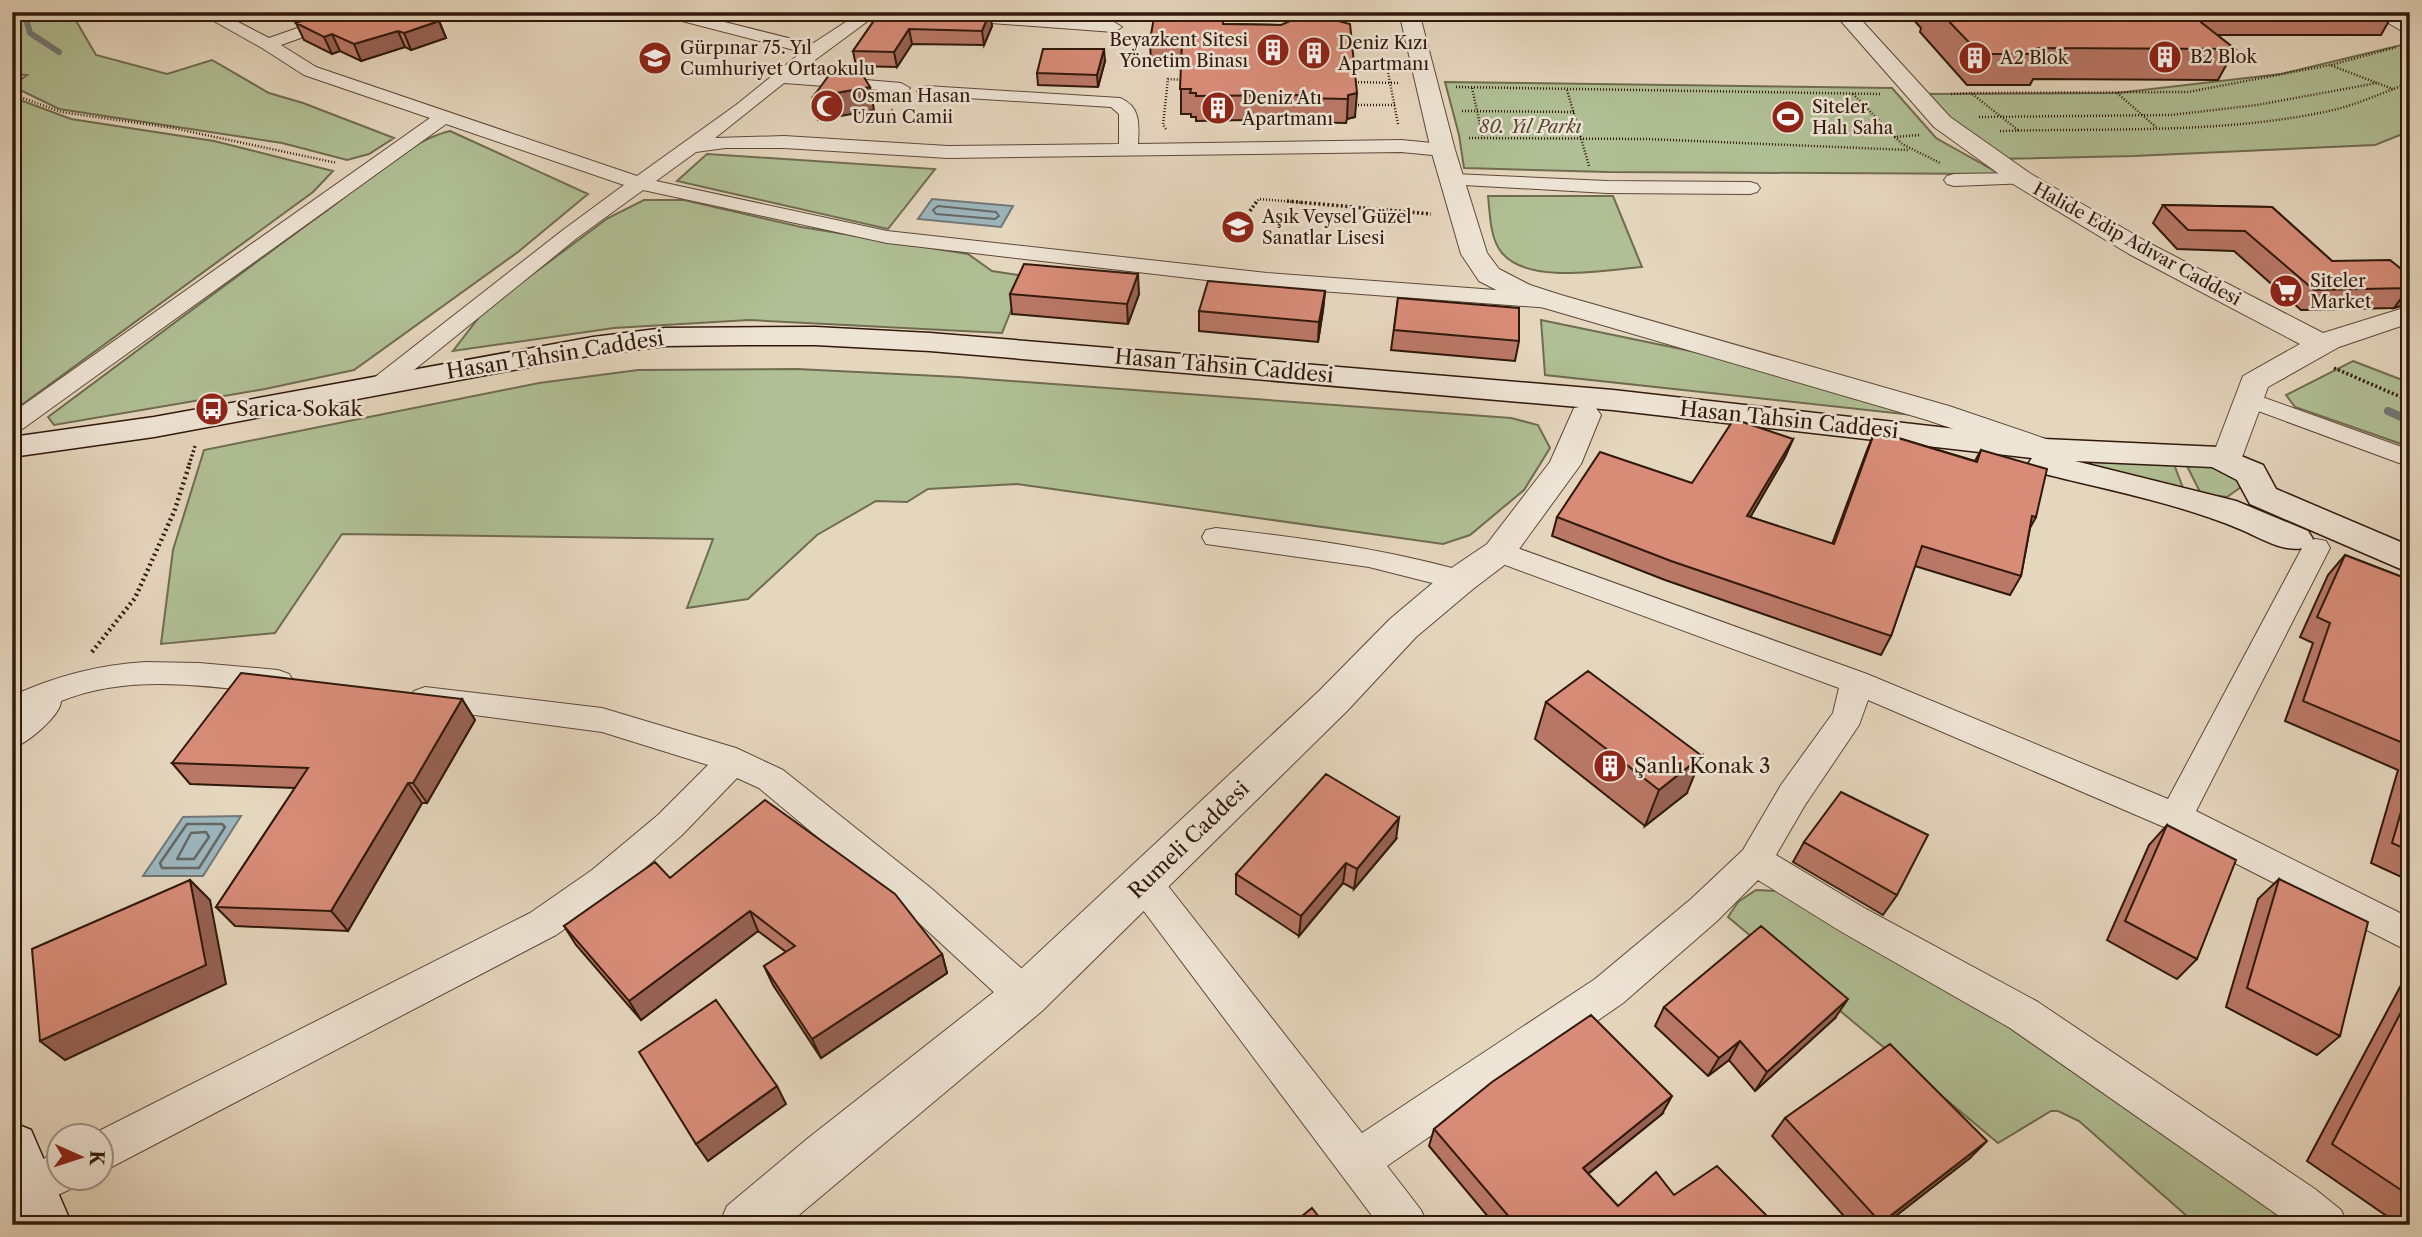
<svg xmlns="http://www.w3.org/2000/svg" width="2422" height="1237" font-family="'Libre Caslon Text',serif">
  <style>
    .green { fill: #b0bf95; stroke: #706c50; stroke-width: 2 }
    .water { fill: #9cb6bd; stroke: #717776; stroke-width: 2 }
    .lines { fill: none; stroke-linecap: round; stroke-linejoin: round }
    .shore-far1 { stroke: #666764; stroke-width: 2 }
    .shore { stroke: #666764; stroke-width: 2.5 }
    .stream-far1 { stroke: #717776; stroke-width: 6 }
    .stream { stroke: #717776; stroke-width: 8 }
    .minor-casing { stroke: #5d4838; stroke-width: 2 }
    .tertiary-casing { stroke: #5d4838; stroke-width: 2 }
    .secondary-casing { stroke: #30180b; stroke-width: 3 }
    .path-far2 { stroke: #30180b; stroke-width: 2.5; stroke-dasharray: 1 2; stroke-linecap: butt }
    .path-far1 { stroke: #30180b; stroke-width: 3.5; stroke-dasharray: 2 2.5; stroke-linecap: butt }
    .path { stroke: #30180b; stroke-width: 4.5; stroke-dasharray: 2 3.5; stroke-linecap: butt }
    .minor { fill: #eee4d5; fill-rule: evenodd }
    .tertiary { fill: #eee4d5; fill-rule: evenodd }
    .secondary { fill: #eee4d5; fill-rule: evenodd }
    .wall { fill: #ba7867; stroke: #30180b; stroke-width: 2 }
    .shaded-wall { fill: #976254; stroke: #30180b; stroke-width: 2 }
    .building { fill: #d88c78; stroke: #30180b; stroke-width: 2 }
    .labels { text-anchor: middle; stroke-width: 5; stroke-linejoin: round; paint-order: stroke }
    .far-poi-label { font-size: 18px; fill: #30180b; stroke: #eee4d5; text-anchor: start }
    .far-park-label { font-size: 18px; font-style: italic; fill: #564a34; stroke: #eee4d5 }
    .far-street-label { font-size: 18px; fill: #30180b; stroke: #eee4d5 }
    .street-label { font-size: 21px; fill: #30180b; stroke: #eee4d5 }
    .poi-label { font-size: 21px; fill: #30180b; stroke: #eee4d5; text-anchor: start }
  </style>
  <rect width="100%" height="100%" fill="#e5d6be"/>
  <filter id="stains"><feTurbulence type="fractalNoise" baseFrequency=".00286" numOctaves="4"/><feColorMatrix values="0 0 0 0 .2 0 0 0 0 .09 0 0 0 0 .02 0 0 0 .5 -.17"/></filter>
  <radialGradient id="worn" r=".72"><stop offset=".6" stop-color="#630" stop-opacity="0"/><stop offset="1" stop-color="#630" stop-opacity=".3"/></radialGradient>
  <path class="green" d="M12 12H100L75 19 96 55 167 74 212 60 269 93 303 103 394 138 369 154 347 160 282 143 59 109 12 86 27 75 12 74Z
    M2410 43V131L2375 145 2134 156 1995 159 1916 94 2117 93 2281 74Z
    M1445 82 1892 88 1936 138 2000 174 1608 172 1464 168 1459 135Z
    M12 97 71 119 214 141 333 171 313 192 12 412Z
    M450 131 588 194 518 252 354 370 265 389 54 425 48 417C139 349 230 281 322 214 358 188 407 141 450 131Z
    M707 154 935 169 888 229 677 181Z
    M1488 196H1613L1642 267C1605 270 1529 285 1502 253 1490 239 1490 214 1488 196Z
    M644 200H684L801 227 968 254 992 271 1025 276 1002 333 749 320 614 328 453 351 480 316 514 288 608 218Z
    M1541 320 1705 354 1922 416 1545 375Z
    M2353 361 2410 383V447L2295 407 2286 395Z
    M797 369 958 377 1511 418 1538 425 1550 448 1524 490 1470 535 1443 544 1017 484 928 489 907 502 876 501 817 535 748 599 687 608 713 539 342 534 275 633 161 644 173 550 204 450 539 383 638 370Z
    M2068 452 2172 459 2183 488 2072 462Z
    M2184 460 2216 462 2240 482 2241 487 2227 497 2201 494Z
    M1756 890 1777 891 1997 1019 2293 1225H2197L2079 1121 2058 1111H2051L1998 1143 1728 917 1738 902Z"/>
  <path class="water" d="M932 199 1013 206 1001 227 918 219Z
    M241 816 203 876H143L183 817Z"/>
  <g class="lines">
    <path class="shore-far1" d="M938 206 996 212 999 216 995 219 936 214 933 210Z"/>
    <path class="shore" d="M187 824H222L225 827 199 868H162L160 863Z
      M206 832 209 837 194 859H177L191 833Z"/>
    <path class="stream-far1" d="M24 12 30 33 59 52"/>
    <path class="stream" d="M2388 411 2410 421"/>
    <defs>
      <path id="minor" d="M198 12H219L269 38 343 12H367L365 15 281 45 316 67 637 176 736 105 802 52 659 15 657 12H685L812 44 861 12H880L796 74 901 83 910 88 907 92 784 83 715 138 784 136 948 146 1119 144V114L1111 107 920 95 917 91 926 86 1120 98C1141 107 1139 124 1138 144L1401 140 1443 144 1453 150 1443 156 1401 152 948 158 784 148H725L696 152 656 181 887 231 1267 273 1551 294 1559 296 1562 301 1559 306 1551 308 1267 287 887 243 643 190 577 238 393 387 384 389 375 387 372 382 375 377 563 230 624 185 446 124 21 430 12 433V413L430 118 304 75 262 48Z
        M900 12H978L1114 22 1122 27 1114 32 908 17Z
        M2370 12H2390L2410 24V36Z
        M2022 173 2029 175 2032 179 2029 183 1954 186 1947 184 1944 180 1947 176 1954 174Z
        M1453 174 1607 181 1750 182 1757 184 1760 188 1757 192 1750 194 1607 193 1446 184 1443 180 1446 176Z
        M2248 392 2410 450V467L2239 404 2236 399 2239 394Z
        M1216 528C1302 538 1387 549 1470 573L1474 580 1470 587 1460 590 1369 567 1206 544 1202 537 1206 530Z
        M2316 539 2326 541 2330 548 2196 811 2410 918V952L2164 827 1868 700 1859 725 1805 805 1776 855 1866 909 2038 1002 2315 1189 2341 1210 2348 1225H2292L2010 1028 1840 931 1758 880 1717 921 1623 1003 1387 1166 1421 1210 1428 1225H1379L1131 894 1126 883 1131 872 1144 868 1157 872 1362 1133 1595 979 1691 899 1743 850 1781 785 1833 713 1839 688 1489 559 1485 552 1489 545 1499 543 1509 545 1867 674 2168 799 2302 548 2306 541Z
        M145 662 199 663 278 670 289 674 294 682 289 690 278 694C208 686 129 673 61 701 61 715 27 744 12 748V696C55 676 98 665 145 662Z
        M425 687 602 708 736 748 783 770 932 889 1039 984 1044 996 1039 1008 1025 1013 1011 1008 906 911 759 788 737 778 682 835 618 892 556 935 102 1172V1136H89L530 913 592 870 658 815 708 765 602 732 414 707 409 699 414 691Z
        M60 1151V1178H79L75 1187 30 1208 15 1202 12 1178 15 1172Z"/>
      <path id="tertiary" d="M1399 12H1419L1455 150 1487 253 1499 269 1530 285 1561 295 1949 406 2055 442 2060 449 2055 456 2044 459 2033 456 1927 420 1541 307 1510 297 1479 281 1461 254 1431 150Z
        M1833 12H1854L1950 117 2031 174 2147 242 2323 333 2410 306V323L2339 347 2268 387 2241 460 2219 467 2208 464 2203 457 2208 450 2216 447 2243 376 2300 344 2129 254 2013 184 1934 127Z
        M1585 406 1596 408 1601 415 1581 464 1511 560 1473 589 1416 637 1347 711 1042 1011 787 1225H719L727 1206 807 1139 1008 981 1319 691 1390 619 1447 571 1487 544 1550 462 1574 408Z"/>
      <path id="secondary" d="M815 327 930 333 1613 390 2044 439 2219 447 2263 465 2276 489 2410 546V573L2250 504 2237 480 2212 467 2075 461 2236 501 2308 531 2313 539 2308 547C2285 554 2263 539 2242 530 2176 502 2102 489 2033 471L2028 464 2032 458 1613 410 930 351 815 345H742L665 346 593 355 154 437 12 457V437L154 417 593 337 665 328Z
        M12 1122 31 1130 72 1225H16L12 1215Z"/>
    </defs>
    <use href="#minor" class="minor-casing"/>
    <use href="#tertiary" class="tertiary-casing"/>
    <use href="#secondary" class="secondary-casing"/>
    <path class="path-far2" d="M1349 59 1390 67
      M2331 65 2397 47
      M1387 67 1398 124
      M1352 82 1400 83
      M1456 87 1881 94
      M1472 88 1483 138
      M1567 90 1589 166
      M2117 93 2156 127
      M12 94 61 112 173 128 337 163
      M1853 94 1902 144 1940 163
      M1951 94 1971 93
      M1355 105H1397
      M1462 111 1574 112
      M1979 117 2171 115 2257 105 2377 83 2393 89
      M868 123 894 109
      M1166 129 1163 125 1168 79 1185 80
      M2018 130 1971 93 2188 92 2330 65 2377 83
      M2000 131C2109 128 2222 134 2329 111 2357 105 2383 92 2410 83
      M1894 137 1920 135
      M1469 138 1647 139 1908 150
      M1256 203 1259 199 1307 203"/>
    <path class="path-far1" d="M1287 201 1431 214
      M1250 211 1257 201
      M2334 368 2410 401
      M189 465 195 446"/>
    <path class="path" d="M92 652 135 598 174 512 190 463"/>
    <use href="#minor" class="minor"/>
    <use href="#tertiary" class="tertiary"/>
    <use href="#secondary" class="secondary"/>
  </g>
  <path class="wall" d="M505 12H539L528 17Z
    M880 12 992 26 984 45 912 44 897 67 856 66 853 51Z
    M1215 12V21L1223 24 1281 25 1338 19 1355 117 1347 119 1346 123 1299 122V119L1196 121V117H1191V114H1181V64H1151L1150 40Z
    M1909 12H2394L2381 35H2217L2235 49 2218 80 2033 79 2030 85H1967L1920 32 1921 28 1911 17 1912 15Z
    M439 21 446 38 411 50 405 47 361 61 340 51 332 54 304 40 296 23Z
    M1105 61 1098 87 1038 85 1037 73Z
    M2163 205 2272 207 2332 261 2410 276 2407 304 2394 308 2301 310 2234 251 2177 249 2153 223Z
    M1325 291 1323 310 1318 342 1199 331V311Z
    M1010 294H1139L1128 324 1012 314Z
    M1398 298 1519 341 1515 361 1391 350Z
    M1875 431 1975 461 1981 450 2036 517 2030 528 2021 576 2010 595 1915 566 1891 636 1881 655 1665 580 1552 536 1557 517 1692 483 1793 439 1785 457 1750 517 1832 544 1867 450Z
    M2410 520V545L2405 541Z
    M2345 555 2410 580V881L2371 863 2398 770 2285 721 2313 643 2300 637 2328 575Z
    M462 699 475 720 427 803H422L348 931 235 926 216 907 295 788 190 784 172 763Z
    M1546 702 1687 793 1645 826 1535 739Z
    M2167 825 2197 959 2177 979 2107 940 2149 845Z
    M1396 839 1354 889 1343 883 1299 936 1236 894V874Z
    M1804 842 1897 895 1883 915 1793 862Z
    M670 878 942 954 947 973 821 1058 773 985 764 966 786 952 758 931 641 1020 576 945 564 926Z
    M2279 879 2340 1036 2317 1055 2226 1007 2258 899Z
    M2410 972V1215L2397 1223 2307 1161 2407 974Z
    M1664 1007 1835 1018 1755 1091 1729 1060 1708 1076 1655 1026Z
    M1662 1114 1588 1174 1618 1206 1674 1195 1776 1225H1495L1429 1146 1434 1129Z
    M1785 1118 1970 1158 1884 1225H1852L1772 1136Z"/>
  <path class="shaded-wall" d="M526 12H539L528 17Z
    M990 12 992 26 984 45 982 31Z
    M439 21 446 38 411 50 404 33Z
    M909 29 912 44 897 67 894 52Z
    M398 31 405 47 361 61 354 44Z
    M332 34 340 51 332 54 324 37Z
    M1104 49 1105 61 1098 87 1097 75Z
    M870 87 874 110 818 120 813 97Z
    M1357 93 1355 117 1347 119 1348 95Z
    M1138 274 1139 294 1128 324 1127 304Z
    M2410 288V300L2407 304 2394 308 2408 289Z
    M1325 291 1323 310 1318 342 1319 322Z
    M1793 439 1785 457 1740 535 1747 516Z
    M462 699 475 720 427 803 413 783Z
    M1702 756 1687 793 1645 826 1659 790Z
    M408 783 422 803 348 931 331 911Z
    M1399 818 1396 839 1354 889 1357 869Z
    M1346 863 1343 883 1299 936 1301 916Z
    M190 880 210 900 226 984 65 1060 40 1041Z
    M750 911 758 931 641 1020 629 1001Z
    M942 954 947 973 821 1058 812 1039Z
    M1848 999 1835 1018 1755 1091 1767 1072Z
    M1740 1041 1729 1060 1708 1076 1719 1058Z
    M777 1086 786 1104 708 1161 696 1144Z
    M1672 1096 1662 1114 1574 1185 1583 1168Z
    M1987 1141 1970 1158 1884 1225H1879Z"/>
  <path class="building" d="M324 12H420L439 21 404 33 398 31 354 44 332 34 324 37 296 23Z
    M880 12H990L982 31 909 29 894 52 853 51Z
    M1155 12H1215L1213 21H1223V24L1281 25 1290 21V18L1338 19V21L1350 24 1357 93 1348 95V99L1300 98V95L1196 96V93H1190L1191 89H1180L1182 40H1150Z
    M1940 12H2188L2235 49 2038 48 2044 54H1980Z
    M1043 49H1104L1097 75 1037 73Z
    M835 67 859 69 870 87 813 97Z
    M2163 205 2272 207 2332 261 2390 260 2410 276V288L2314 290 2245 231 2188 230Z
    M1024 264 1138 274 1127 304 1010 294Z
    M1208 281 1325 291 1319 322 1199 311Z
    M1398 298 1519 308V341L1394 330Z
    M1734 419 1793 439 1747 516 1834 544 1875 431 1977 462 1981 450 2047 469 2036 517 2032 516 2021 576 1922 546 1891 636 1671 561 1557 517 1600 452 1692 483Z
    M2345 555 2410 580V746L2303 701 2330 623 2317 617Z
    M1588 671 1702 756 1659 790 1546 702Z
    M241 673 462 699 413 783H408L331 911 216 907 308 768 172 763Z
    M1326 774 1399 818 1357 869 1346 863 1301 916 1236 874Z
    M2410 781V851L2392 843Z
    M1841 792 1928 835 1897 895 1804 842Z
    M765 800 895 894 942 954 812 1039 764 966 795 946 750 911 629 1001 564 926 655 862 670 878Z
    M2167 825 2236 860 2197 959 2125 921Z
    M2279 879 2368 922 2340 1036 2247 988Z
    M190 880 206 965 40 1041 32 949Z
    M1761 926 1848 999 1767 1072 1740 1041 1719 1058 1664 1007Z
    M2410 995V1196L2332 1144Z
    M716 1000 777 1086 696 1144 639 1052Z
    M1591 1015 1672 1096 1583 1168 1618 1206 1656 1172 1674 1195 1717 1166 1776 1225H1516L1434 1129 1492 1082Z
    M1890 1044 1987 1141 1881 1223 1785 1118Z
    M1312 1208 1325 1225H1291Z"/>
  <defs>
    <symbol id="building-disc" viewBox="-11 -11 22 22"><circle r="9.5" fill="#8f2418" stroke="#eee4d5"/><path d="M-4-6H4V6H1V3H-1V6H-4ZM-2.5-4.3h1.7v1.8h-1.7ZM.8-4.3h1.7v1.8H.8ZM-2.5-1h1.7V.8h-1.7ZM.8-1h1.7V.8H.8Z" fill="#fff"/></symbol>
    <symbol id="school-disc" viewBox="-11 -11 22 22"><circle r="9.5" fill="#8f2418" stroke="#eee4d5"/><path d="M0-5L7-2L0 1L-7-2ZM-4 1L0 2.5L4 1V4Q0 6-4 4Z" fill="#fff"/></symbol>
    <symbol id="mosque-disc" viewBox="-11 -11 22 22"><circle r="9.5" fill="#8f2418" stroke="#eee4d5"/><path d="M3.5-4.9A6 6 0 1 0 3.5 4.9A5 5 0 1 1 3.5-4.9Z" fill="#fff"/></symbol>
    <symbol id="stadium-disc" viewBox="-11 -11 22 22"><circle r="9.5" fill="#8f2418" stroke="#eee4d5"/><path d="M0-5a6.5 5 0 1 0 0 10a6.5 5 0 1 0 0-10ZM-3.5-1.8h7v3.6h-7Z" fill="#fff"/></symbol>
    <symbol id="supermarket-disc" viewBox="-11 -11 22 22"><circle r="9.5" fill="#8f2418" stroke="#eee4d5"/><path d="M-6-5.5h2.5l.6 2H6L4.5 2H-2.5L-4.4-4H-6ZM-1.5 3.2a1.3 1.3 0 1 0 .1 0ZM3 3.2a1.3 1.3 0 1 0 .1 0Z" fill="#fff"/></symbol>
    <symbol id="bus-disc" viewBox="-11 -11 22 22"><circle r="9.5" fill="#8f2418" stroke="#eee4d5"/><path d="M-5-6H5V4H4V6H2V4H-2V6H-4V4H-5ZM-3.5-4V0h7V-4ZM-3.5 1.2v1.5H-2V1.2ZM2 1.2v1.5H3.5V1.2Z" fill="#fff"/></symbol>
  </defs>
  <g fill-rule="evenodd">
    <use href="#building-disc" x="1254" y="31" width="38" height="38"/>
    <use href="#building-disc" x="1295" y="34" width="38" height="38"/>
    <use href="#building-disc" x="2146" y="38" width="38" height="38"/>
    <use href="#school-disc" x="636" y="39" width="38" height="38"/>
    <use href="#building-disc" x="1956" y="39" width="38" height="38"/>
    <use href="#mosque-disc" x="808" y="87" width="38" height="38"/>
    <use href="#building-disc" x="1199" y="89" width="38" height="38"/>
    <use href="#stadium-disc" x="1769" y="98" width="38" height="38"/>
    <use href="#school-disc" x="1219" y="208" width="38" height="38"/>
    <use href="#supermarket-disc" x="2267" y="272" width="38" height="38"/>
    <use href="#bus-disc" x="193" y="390" width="38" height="38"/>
    <use href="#building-disc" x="1591" y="747" width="38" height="38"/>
  </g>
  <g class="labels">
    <g class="far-poi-label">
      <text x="1248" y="46" text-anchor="end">Beyazkent Sitesi<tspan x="1248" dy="21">Yönetim Binası</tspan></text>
      <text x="1338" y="49">Deniz Kızı<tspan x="1338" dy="21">Apartmanı</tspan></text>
      <text x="680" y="54">Gürpınar 75. Yıl<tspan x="680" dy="21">Cumhuriyet Ortaokulu</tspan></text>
      <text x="2190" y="63">B2 Blok</text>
      <text x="2000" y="64">A2 Blok</text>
      <text x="852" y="102">Osman Hasan<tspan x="852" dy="21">Uzun Camii</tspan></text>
      <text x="1242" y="104">Deniz Atı<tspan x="1242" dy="21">Apartmanı</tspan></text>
      <text x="1812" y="113">Siteler<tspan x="1812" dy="21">Halı Saha</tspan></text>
      <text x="1262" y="223">Aşık Veysel Güzel<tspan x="1262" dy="21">Sanatlar Lisesi</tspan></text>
      <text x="2310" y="287">Siteler<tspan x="2310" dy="21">Market</tspan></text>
    </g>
    <g class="far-park-label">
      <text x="1530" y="133">80. Yıl Parkı</text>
    </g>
    <g class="far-street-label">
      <text transform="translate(2137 244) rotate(29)" y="6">Halide Edip Adıvar Caddesi</text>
    </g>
    <g class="street-label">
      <text transform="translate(555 355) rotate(-9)" y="7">Hasan Tahsin Caddesi</text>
      <text transform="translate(1224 366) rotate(5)" y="7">Hasan Tahsin Caddesi</text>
      <text transform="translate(1789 420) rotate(6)" y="7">Hasan Tahsin Caddesi</text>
      <text transform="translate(1189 840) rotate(-44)" y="7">Rumeli Caddesi</text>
    </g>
    <g class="poi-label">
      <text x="236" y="416">Sarica Sokak</text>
      <text x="1634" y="773">Şanlı Konak 3</text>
    </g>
  </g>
  <rect width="2422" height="1237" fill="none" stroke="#e5d6be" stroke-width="42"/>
  <rect x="14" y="14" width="2394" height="1209" fill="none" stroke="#30180b" stroke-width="3.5"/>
  <rect x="21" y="21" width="2380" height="1195" fill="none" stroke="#30180b" stroke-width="2"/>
  <g transform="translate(80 1157) rotate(93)"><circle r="33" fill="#eee4d5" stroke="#a29284" stroke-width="2"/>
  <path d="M0-5L12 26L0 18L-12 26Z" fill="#8f2418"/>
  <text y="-10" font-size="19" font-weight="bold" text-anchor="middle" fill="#30180b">K</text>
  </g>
  <rect width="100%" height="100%" filter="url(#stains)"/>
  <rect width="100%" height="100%" fill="url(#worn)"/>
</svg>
